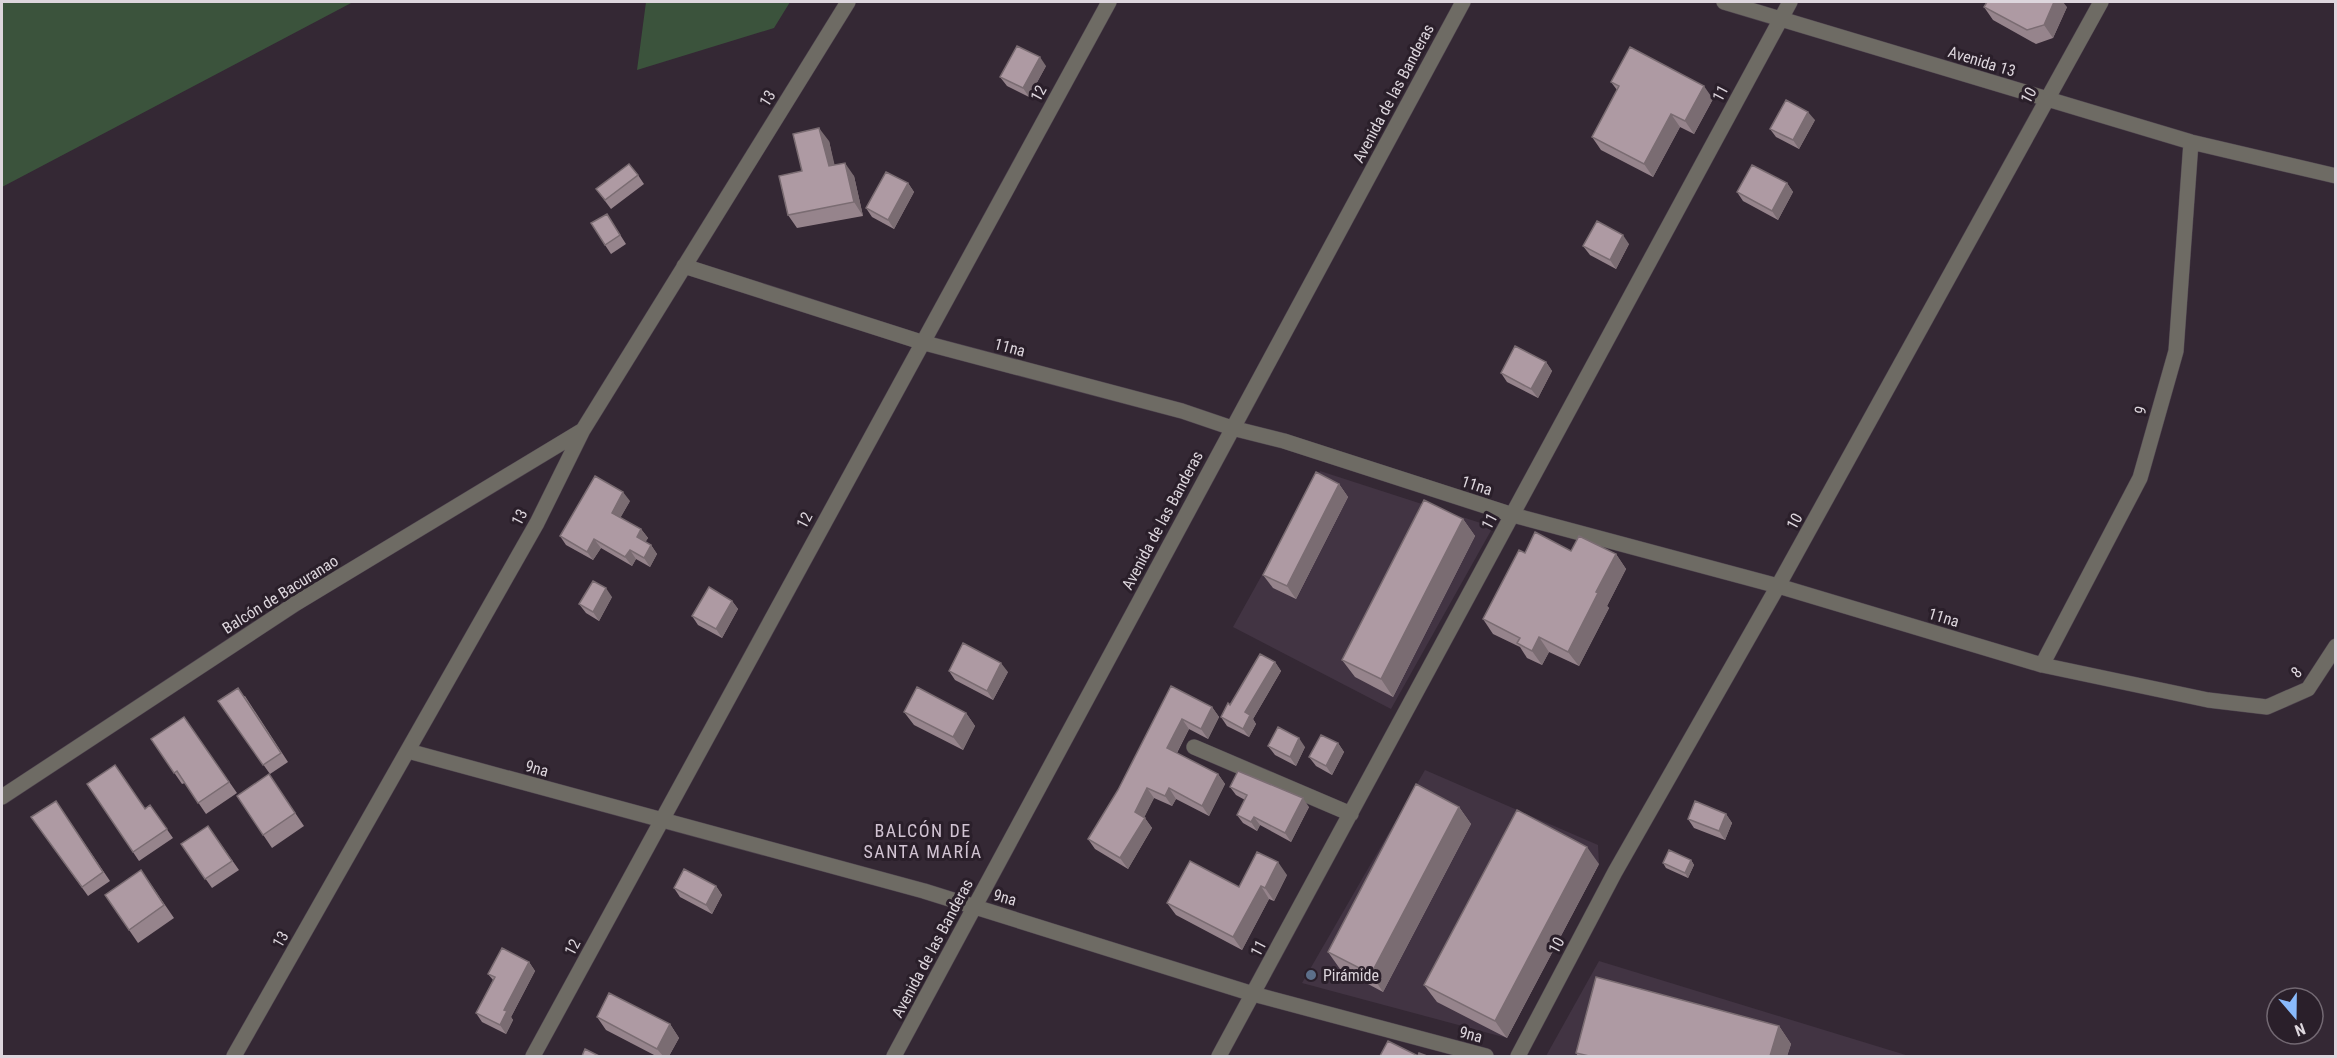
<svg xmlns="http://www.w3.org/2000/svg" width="2337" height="1058" font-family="'Roboto Condensed',sans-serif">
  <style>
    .built { fill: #423443 }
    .green { fill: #3b533c }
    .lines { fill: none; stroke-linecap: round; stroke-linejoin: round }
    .minor-casing { stroke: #4f444f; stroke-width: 16 }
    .minor { stroke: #6e6b64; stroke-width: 15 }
    .wall { fill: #96848c }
    .shaded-wall { fill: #7a6c72 }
    .building { fill: #ae9aa3; stroke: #7a6c72; stroke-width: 1.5 }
    .service-dot { fill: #5c6f8a; stroke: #2a1f2a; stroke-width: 2 }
    .labels { text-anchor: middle; stroke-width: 6; stroke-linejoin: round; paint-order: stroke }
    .street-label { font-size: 16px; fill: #ddd6dd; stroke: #2a1f2a }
    .poi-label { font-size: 16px; fill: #ddd6dd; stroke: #2a1f2a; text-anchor: start }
    .neighbourhood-label { font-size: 18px; letter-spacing: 1.5px; fill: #d1c3d2; stroke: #2a1f2a }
  </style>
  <rect width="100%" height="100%" fill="#342834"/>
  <path class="built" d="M1320 471 1493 527 1391 709 1233 627Z
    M1425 770 1598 845 1599 864 1507 1038 1302 983Z
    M1599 961 1909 1056H1546Z"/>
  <path class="green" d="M2 2H353L2 187Z
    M646 2H790L774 28 637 70Z"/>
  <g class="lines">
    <defs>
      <path id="minor" d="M1724 2 2191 142 2336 176
        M684 266 921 342 1182 411 1232 428 1284 441 1513 515 1778 586 2042 665 2208 700 2267 707 2308 689 2336 646
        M2042 665 2140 478 2176 351 2191 142
        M1194 747 1351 814
        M408 751 924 891 1253 994 1486 1056
        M2 797 295 604 583 430
        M234 1056 537 523 583 430 848 2
        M533 1056 1109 2
        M894 1056 1463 2
        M1219 1056 1790 2
        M1518 1056 1615 872 1778 586 2101 2"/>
    </defs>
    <use href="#minor" class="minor-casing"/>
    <use href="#minor" class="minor"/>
  </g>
  <path class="wall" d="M1984 7H2067L2053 38 2036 44 1993 20Z
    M1046 66 1029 97 1007 86 1000 77Z
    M1611 82 1713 99 1694 134 1680 127 1653 177 1601 150 1592 137 1617 90Z
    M1815 120 1799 149 1776 137 1770 129Z
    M829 141 834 165 854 176 863 216 797 228 788 215 802 171Z
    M638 175 644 184 611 209 596 189Z
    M908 183 914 192 894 229 872 217 866 208Z
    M1787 183 1793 192 1778 220 1743 201 1737 192Z
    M607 214 626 244 611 254 605 245Z
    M1629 244 1616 269 1590 255 1583 246Z
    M1546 362 1552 371 1538 398 1507 382 1501 373Z
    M1339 484 1348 497 1296 599 1273 588 1263 575Z
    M630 501 620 518 641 529 648 538 645 542 651 545 657 554 650 567 636 559 632 566 601 548 593 560 566 545 560 536Z
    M1463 519 1475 536 1393 697 1355 677 1342 660Z
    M1571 551 1616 554 1626 569 1607 606 1609 608 1579 666 1549 652 1542 665 1527 658 1520 647 1493 634 1483 619Z
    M612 597 599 621 586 613 579 604Z
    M732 601 738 609 722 638 698 625 692 616Z
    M1275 662 1281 671 1253 719 1256 724 1249 737 1227 726 1221 717 1230 705Z
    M949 671 1008 672 993 700 955 680Z
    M1171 686 1212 707 1219 717 1208 739 1189 729 1177 753 1218 774 1225 784 1209 816 1176 799 1172 806 1154 798 1144 817 1152 828 1128 869 1095 849 1088 839 1118 790Z
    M245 696 288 762 270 774 218 701Z
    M904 712 966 713 975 726 963 750 914 725Z
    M184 717 237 793 206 814 185 783 182 784 151 739Z
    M1338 743 1344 752 1332 775 1316 766 1309 757Z
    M1268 746 1305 747 1296 766 1275 755Z
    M269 774 304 826 272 848 237 796Z
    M87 784 145 808 150 805 173 838 139 861Z
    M1230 787 1309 807 1291 842 1260 825 1257 831 1243 823 1237 815 1245 800 1236 795Z
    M56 801 110 881 88 896 31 817Z
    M1459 807 1471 824 1383 992 1340 969 1328 952Z
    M1726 814 1732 823 1725 840 1694 828 1688 819Z
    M208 826 239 870 212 888 181 844Z
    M1691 860 1694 865 1688 878 1666 868 1663 863Z
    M1599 864 1507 1038 1437 1002 1424 985Z
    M141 870 174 918 138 943 105 895Z
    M1287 875 1274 901 1269 899 1242 950 1176 915 1167 903 1239 887Z
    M716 886 722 895 712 914 680 897 674 888Z
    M529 962 535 971 511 1017 513 1020 506 1034 482 1022 476 1013 493 980 488 974Z
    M597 1017 670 1024 679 1038 669 1056H656L606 1030Z
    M1779 1026 1791 1044 1787 1056H1578L1576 1053Z"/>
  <path class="shaded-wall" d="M2054 2H2063L2067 7 2053 38 2044 25Z
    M1040 57 1046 66 1029 97 1023 88Z
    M1704 86 1713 99 1694 134 1685 121Z
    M1808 112 1815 120 1799 149 1793 140Z
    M1671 114 1680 127 1653 177 1644 164Z
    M819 128 829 141 838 179 829 166Z
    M845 163 854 176 863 216 854 202Z
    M908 183 914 192 894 229 888 220Z
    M1787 183 1793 192 1778 220 1772 211Z
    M1623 235 1629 244 1616 269 1610 260Z
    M1546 362 1552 371 1538 398 1531 389Z
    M1339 484 1348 497 1296 599 1287 586Z
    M623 492 630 501 618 522 612 513Z
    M1463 519 1475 536 1393 697 1381 679Z
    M641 529 648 538 643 546 637 537Z
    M594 539 601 548 593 560 587 552Z
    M651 545 657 554 650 567 644 558Z
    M630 550 636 559 632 566 625 557Z
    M1616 554 1626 569 1607 606 1609 608 1579 666 1568 652 1596 592Z
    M606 588 612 597 599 621 593 612Z
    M732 601 738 609 722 638 716 629Z
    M1539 637 1549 652 1542 665 1532 651Z
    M1275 662 1281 671 1253 719 1256 724 1249 737 1243 729 1245 712Z
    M1001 663 1008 672 993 700 987 691Z
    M1212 707 1219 717 1208 739 1201 729Z
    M966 713 975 726 963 750 953 737Z
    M1182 719 1189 729 1174 758 1167 748Z
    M1299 738 1305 747 1296 766 1290 757Z
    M1338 743 1344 752 1332 775 1326 766Z
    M1218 774 1225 784 1209 816 1202 806Z
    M1147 788 1154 798 1142 822 1135 812Z
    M1169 788 1176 799 1172 806 1165 796Z
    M1303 798 1309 807 1291 842 1285 833Z
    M1459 807 1471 824 1383 992 1371 974Z
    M1726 814 1732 823 1725 840 1719 831Z
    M1254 817 1260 825 1257 831 1251 822Z
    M1145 818 1152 828 1128 869 1120 858Z
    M1587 847 1599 864 1507 1038 1495 1021Z
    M1691 860 1694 865 1688 878 1685 873Z
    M1278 862 1287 875 1274 901 1265 888Z
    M716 886 722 895 712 914 706 905Z
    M1261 886 1269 899 1242 950 1233 937Z
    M529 962 535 971 511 1017 513 1020 506 1034 500 1025 504 1010Z
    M670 1024 679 1038 669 1056H663L657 1049Z
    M1779 1026 1791 1044 1787 1056H1770Z"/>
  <path class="building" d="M1987 2H2054L2044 25 2027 30 1984 7Z
    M1017 46 1040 57 1023 88 1000 77Z
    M1630 47 1704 86 1685 121 1671 114 1644 164 1592 137 1619 86 1611 82Z
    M1786 100 1808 112 1793 140 1770 129Z
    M819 128 829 166 845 163 854 202 788 215 779 176 802 171 793 134Z
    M629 164 638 175 605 200 596 189Z
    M1752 165 1787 183 1772 211 1737 192Z
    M886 172 908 183 888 220 866 208Z
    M607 214 620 235 605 245 591 223Z
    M1597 221 1623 235 1610 260 1583 246Z
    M1515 346 1546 362 1531 389 1501 373Z
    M1316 472 1339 484 1287 586 1263 575Z
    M595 476 623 492 612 513 641 529 637 537 651 545 644 558 630 550 625 557 594 539 587 552 560 536Z
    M1424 500 1463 519 1381 679 1342 660Z
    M1535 532 1571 551 1579 536 1616 554 1596 592 1598 593 1568 652 1539 637 1532 651 1517 643 1520 638 1483 619 1519 550 1525 553Z
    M593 581 606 588 593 612 579 604Z
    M709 587 732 601 716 629 692 616Z
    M963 643 1001 663 987 691 949 671Z
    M1260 654 1275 662 1245 712 1250 715 1243 729 1221 717 1228 703 1230 705Z
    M1171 686 1212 707 1201 729 1182 719 1167 748 1218 774 1202 806 1169 788 1165 796 1147 788 1135 812 1145 818 1120 858 1088 839 1118 790Z
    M917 687 966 713 953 737 904 712Z
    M238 688 281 753 263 765 218 701Z
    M184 717 229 782 198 803 177 771 174 773 151 739Z
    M1278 727 1299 738 1290 757 1268 746Z
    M1321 735 1338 743 1326 766 1309 757Z
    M115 765 145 809 150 805 167 829 133 852 87 784Z
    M1238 771 1303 798 1285 833 1254 817 1251 822 1237 815 1247 795 1230 787Z
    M269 774 295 813 263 835 237 796Z
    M1416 784 1459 807 1371 974 1328 952Z
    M56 801 103 872 82 887 31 817Z
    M1695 801 1726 814 1719 831 1688 819Z
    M1517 810 1587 847 1495 1021 1424 985Z
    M208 826 232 861 205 879 181 844Z
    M1669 850 1691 860 1685 873 1663 863Z
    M1257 852 1278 862 1265 888 1261 886 1233 937 1167 903 1190 861 1239 887Z
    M684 869 716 886 706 905 674 888Z
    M141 870 164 905 129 930 105 895Z
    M502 948 529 962 504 1010 507 1011 500 1025 476 1013 495 977 488 974Z
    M1596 977 1779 1026 1770 1056H1589L1576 1053Z
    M609 993 670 1024 657 1049 597 1017Z
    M1388 1041 1418 1056 1419 1053 1427 1056H1380Z
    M585 1049 599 1056H582Z"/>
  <circle class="service-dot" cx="1311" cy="975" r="6"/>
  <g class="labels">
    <g class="street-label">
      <text transform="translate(1982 61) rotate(17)" y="6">Avenida 13</text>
      <text transform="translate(1038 93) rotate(-61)" y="6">12</text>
      <text transform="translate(1393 93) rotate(-62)" y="6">Avenida de las Banderas</text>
      <text transform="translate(1720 93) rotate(-62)" y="6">11</text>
      <text transform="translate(2028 95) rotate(-61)" y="6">10</text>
      <text transform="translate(767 98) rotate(-58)" y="6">13</text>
      <text transform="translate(1010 347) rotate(15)" y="6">11na</text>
      <text transform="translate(2140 410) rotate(-74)" y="6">9</text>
      <text transform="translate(1477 485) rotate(18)" y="6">11na</text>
      <text transform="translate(519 517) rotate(-62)" y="6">13</text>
      <text transform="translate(804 520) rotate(-62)" y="6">12</text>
      <text transform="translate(1162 520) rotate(-62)" y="6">Avenida de las Banderas</text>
      <text transform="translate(1489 521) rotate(-62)" y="6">11</text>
      <text transform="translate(1794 521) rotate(-61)" y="6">10</text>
      <text transform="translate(280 594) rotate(-32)" y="6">Balcón de Bacuranao</text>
      <text transform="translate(1944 617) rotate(17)" y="6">11na</text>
      <text transform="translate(2296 672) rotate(-45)" y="6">8</text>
      <text transform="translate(537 768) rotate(16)" y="6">9na</text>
      <text transform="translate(1005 897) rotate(16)" y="6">9na</text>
      <text transform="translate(280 939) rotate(-60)" y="6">13</text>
      <text transform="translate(1556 945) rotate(-62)" y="6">10</text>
      <text transform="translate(572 947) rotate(-62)" y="6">12</text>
      <text transform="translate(932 948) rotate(-62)" y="6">Avenida de las Banderas</text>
      <text transform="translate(1258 948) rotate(-62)" y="6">11</text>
      <text transform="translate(1471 1034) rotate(15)" y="6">9na</text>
    </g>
    <g class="poi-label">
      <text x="1323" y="981">Pirámide</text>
    </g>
    <g class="neighbourhood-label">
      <text x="923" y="837">BALCÓN DE<tspan x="923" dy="21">SANTA MARÍA</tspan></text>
    </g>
  </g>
  <rect width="2337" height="1058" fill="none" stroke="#ddd6dd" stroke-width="6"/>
  <g transform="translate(2295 1016) rotate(160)"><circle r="28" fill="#2a1f2a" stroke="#726872" stroke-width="1.5"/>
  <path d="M0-4.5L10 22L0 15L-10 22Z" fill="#89bafc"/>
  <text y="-9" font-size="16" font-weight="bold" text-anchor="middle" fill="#ddd6dd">N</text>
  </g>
</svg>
